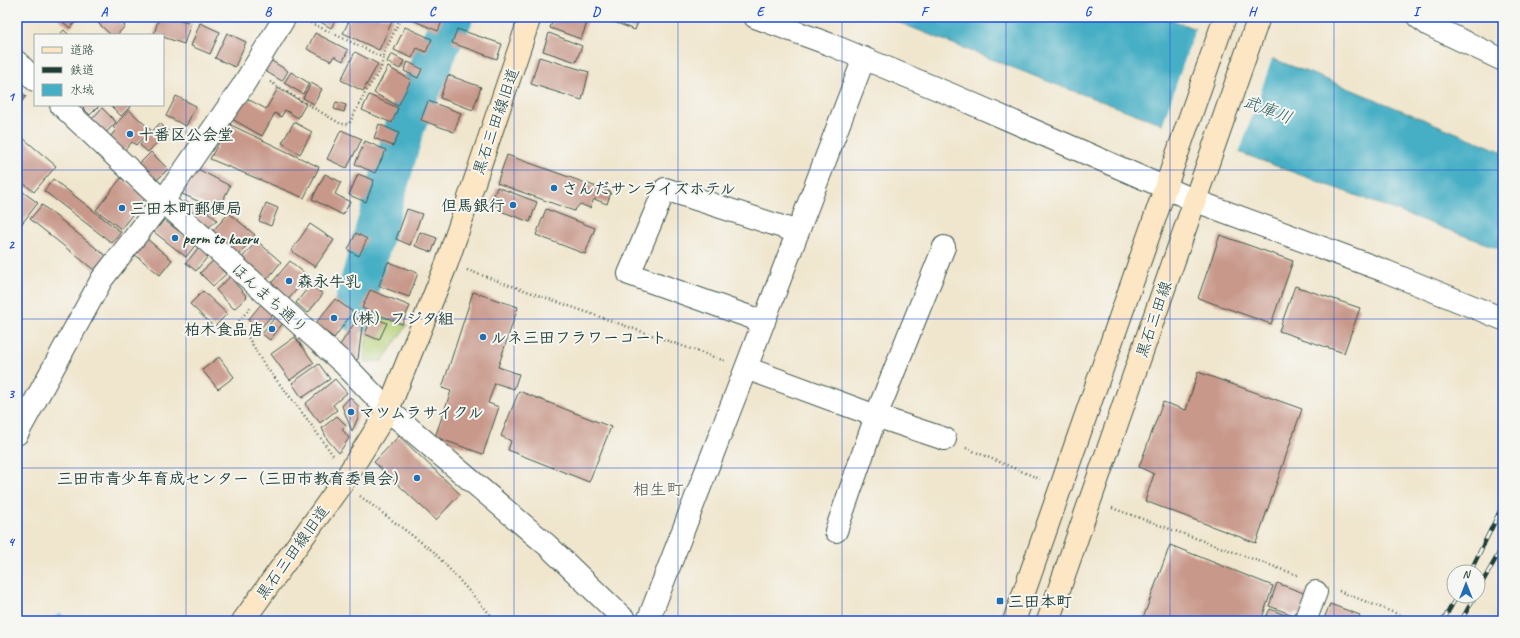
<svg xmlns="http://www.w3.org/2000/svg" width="1520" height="638" font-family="Caveat,'Klee One',sans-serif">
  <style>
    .green { fill: #b4cf75; stroke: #6a8654 }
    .water { fill: #46afc5; stroke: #32767c }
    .pier { fill: #f0e6ce }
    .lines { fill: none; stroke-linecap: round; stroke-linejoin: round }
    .stream { stroke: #46afc5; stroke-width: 7 }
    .river { stroke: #46afc5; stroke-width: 40 }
    .building { fill: #c8988a }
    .street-casing { stroke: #3e564b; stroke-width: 24 }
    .secondary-casing { stroke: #3e564b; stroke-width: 24 }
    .path { stroke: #3e564b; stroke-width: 2.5; stroke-dasharray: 1 3; stroke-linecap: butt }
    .street { stroke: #fff; stroke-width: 22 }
    .secondary { stroke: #fce6c4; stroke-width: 22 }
    .rail-casing { stroke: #1f3d34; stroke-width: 4.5 }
    .rail { stroke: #f6f6f2; stroke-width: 3; stroke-dasharray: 9; stroke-linecap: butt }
    .grid { fill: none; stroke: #1d4ed8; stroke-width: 1; stroke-opacity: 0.55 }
    .poi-dot { fill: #1f6fb2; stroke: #f6f6f2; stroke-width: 1.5 }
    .labels { text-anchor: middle; stroke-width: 4; stroke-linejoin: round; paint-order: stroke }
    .street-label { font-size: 16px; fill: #1f3d34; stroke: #f6f6f2 }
    .poi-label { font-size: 16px; font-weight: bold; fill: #1f3d34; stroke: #f6f6f2; text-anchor: start }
    .water-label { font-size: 17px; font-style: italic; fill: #2b5f60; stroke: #f6f6f2 }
    .neighbourhood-label { font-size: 17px; fill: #5a5d52; stroke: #f6f6f2 }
    .neatline { fill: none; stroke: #1d4ed8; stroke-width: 1.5 }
    .grid-label { font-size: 13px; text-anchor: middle; font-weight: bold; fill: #1d4ed8 }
  </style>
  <rect width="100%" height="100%" fill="#f6f6f2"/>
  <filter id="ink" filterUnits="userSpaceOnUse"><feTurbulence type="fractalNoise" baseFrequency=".025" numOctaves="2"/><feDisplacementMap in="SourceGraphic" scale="8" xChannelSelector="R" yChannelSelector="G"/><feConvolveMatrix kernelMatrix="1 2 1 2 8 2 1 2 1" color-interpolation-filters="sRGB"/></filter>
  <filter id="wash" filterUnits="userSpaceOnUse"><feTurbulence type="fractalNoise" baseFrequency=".012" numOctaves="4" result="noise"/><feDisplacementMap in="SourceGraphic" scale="16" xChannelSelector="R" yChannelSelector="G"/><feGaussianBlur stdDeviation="0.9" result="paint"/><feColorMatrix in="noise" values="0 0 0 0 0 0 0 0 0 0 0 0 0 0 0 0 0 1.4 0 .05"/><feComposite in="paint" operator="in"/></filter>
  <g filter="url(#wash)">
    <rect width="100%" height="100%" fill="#f0e6ce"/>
    <path class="green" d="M369 308 402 324 407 325 382 361 364 362Z"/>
    <path class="water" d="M885 17H1164L1333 82 1503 152V250L1052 83Z"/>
    <path class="pier" d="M1196 27 1273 56 1239 154 1162 126Z"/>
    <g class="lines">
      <path class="stream" d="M57 621 60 617"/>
      <path class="river" d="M357 313 356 297 405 126 438 49 453 17"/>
    </g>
    <g id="blocks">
      <path class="building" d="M57 17H80L70 28Z
        M104 17H116L125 26 117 35H111L98 23Z
        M159 17H171L191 23 184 44 163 37V35L154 34Z
        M312 17H337L331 28Z
        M351 17H394L379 50 343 33Z
        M405 17H444L438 31Z
        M554 17H580L588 20 581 39 550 28Z
        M601 17H640L635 30Z
        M1495 17H1503V22Z
        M200 23 220 32 210 54 191 46Z
        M405 27 432 39 426 52 417 48 412 58 394 50Z
        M457 29 502 44 497 59 452 43Z
        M64 30 69 35H59Z
        M227 33 246 42 235 67 215 58Z
        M315 33 348 50 343 61 334 56 331 61 307 49Z
        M549 33 582 46 576 62 543 51Z
        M355 52 378 64 363 91 341 80Z
        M391 54 404 61 400 69 387 62Z
        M539 57 589 72 582 100 531 84Z
        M267 58 288 71 282 81 260 68Z
        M408 62 422 69 418 78 404 71Z
        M388 67 411 80 398 106 374 93Z
        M291 72 309 83 303 94 284 83Z
        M448 75 481 87 473 110 440 98Z
        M311 83 322 89 314 104 303 98Z
        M278 88 306 104 298 118 285 110 281 117 275 113 262 136 232 119 244 97 266 109Z
        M17 89 26 96 17 108Z
        M369 95 398 108 392 123 362 110Z
        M176 96 196 106 186 126 166 116Z
        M428 101 461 113 454 132 421 120Z
        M336 102 346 105 344 112 334 109Z
        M80 105H100L90 115Z
        M110 105H132L121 116Z
        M102 108 116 122 104 135 90 121Z
        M129 110 151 130 136 145 132 142 124 151 109 138 116 130 113 127Z
        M294 122 312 132 300 154 282 143Z
        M160 123 168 131 148 152 140 145Z
        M229 124 319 167 304 198 210 159Z
        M379 124 399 133 393 146 374 138Z
        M341 130 362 139 347 168 327 159Z
        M17 133 56 166 34 192 17 178Z
        M365 141 386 150 375 173 355 164Z
        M151 152 168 169 154 183 137 166Z
        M507 155 611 192 607 204 594 199 590 208 580 204 574 211 497 183Z
        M196 168 230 186 218 210 182 194Z
        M325 174 341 182 335 194 350 202 343 215 312 199Z
        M358 174 374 180 366 202 349 195Z
        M121 178 146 197 121 229 96 210Z
        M53 179 121 232 112 243 44 191Z
        M497 187 537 202 530 222 490 207Z
        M19 189 38 203 20 226 17 224V191Z
        M184 201 209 213 217 220 207 229 182 204Z
        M266 203 278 208 271 226 259 221Z
        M42 205 106 256 94 270 30 219Z
        M407 209 422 214 410 245 396 239Z
        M546 209 595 228 585 254 536 235Z
        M229 213 255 235 237 257 210 234Z
        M164 220 196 244 186 257 154 232Z
        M310 224 334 240 315 267 291 251Z
        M420 232 437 238 432 252 415 246Z
        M356 233 367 239 359 256 348 250Z
        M1220 235 1293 261 1271 324 1198 298Z
        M147 239 172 260 160 275 134 254Z
        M257 241 281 262 264 283 239 261Z
        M199 247 209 255 196 271 186 263Z
        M213 261 226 274 213 286 200 273Z
        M290 261 308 276 287 301 269 286Z
        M388 262 418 273 409 297 379 286Z
        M230 277 247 297 234 309 216 290Z
        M310 285 323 294 308 313 296 303Z
        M1295 286 1360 308 1344 353 1279 331Z
        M370 290 410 306 402 324 362 308Z
        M203 291 227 314 214 327 190 304Z
        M473 292 518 307 498 367 519 374 514 389 495 383 488 403 499 407 483 454 435 437 451 391 442 388Z
        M335 299 353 312 334 338 315 324Z
        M262 303 274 313 259 330 248 320Z
        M275 317 283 323 270 340 262 334Z
        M372 317 387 323 379 340 365 334Z
        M357 319H363L358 359 355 361 340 345Z
        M295 337 314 363 290 380 271 354Z
        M219 357 234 377 218 389 202 370Z
        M319 364 330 379 302 398 292 383Z
        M1198 372 1302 409 1256 543 1145 501 1154 474 1139 467 1163 402 1186 410Z
        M335 379 347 393 333 405 337 410 320 423 305 404Z
        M519 391 611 427 589 482 508 450 511 441 501 436Z
        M350 397 358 406V418L352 431 342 406Z
        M337 416 346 425 342 429 349 438 339 453 327 439 322 428Z
        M399 436 460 494 436 520 374 462Z
        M1170 545 1273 586 1261 621H1142Z
        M1277 583 1309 595 1302 614 1295 612 1293 615 1269 606Z
        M1330 604 1360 615 1358 621H1323Z
        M1270 609 1295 619 1294 621H1276L1266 617Z"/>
    </g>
  </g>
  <g filter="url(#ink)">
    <use href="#blocks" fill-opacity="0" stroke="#3e564b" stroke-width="1"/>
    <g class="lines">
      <defs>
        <path id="street" d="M755 17 829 44 952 95 1196 201 1385 271 1503 319
          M1418 17 1429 25 1503 60
          M17 62 35 80
          M61 105 163 201 343 363 388 410 547 545 626 621
          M764 322 629 274 665 189 798 232
          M746 368 876 416 945 439
          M17 434 102 279 163 201 242 87 285 17
          M836 531 876 416 944 247
          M648 621 746 368 864 58
          M1305 621 1316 592"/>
        <path id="secondary" d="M243 621 347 476 388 410 447 263 530 17
          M1014 621 1225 17
          M1048 621 1259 17"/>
      </defs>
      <use href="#street" class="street-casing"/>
      <use href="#secondary" class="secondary-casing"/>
      <path class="path" d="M307 21 380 56H383L401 17
        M270 82 341 124H349L366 91 381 69 383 56
        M467 270 725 361
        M250 308 239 321 263 363 301 411 333 455
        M966 448 1040 479
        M360 496 434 552 496 621
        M1112 508 1300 576
        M1339 591 1415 621"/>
      <use href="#street" class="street"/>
      <use href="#secondary" class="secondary"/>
      <defs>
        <path id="rail" d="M1470 572 1503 505
          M1478 590 1503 546
          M1443 621 1457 596
          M1461 621 1475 596"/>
      </defs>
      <use href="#rail" class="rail-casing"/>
      <use href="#rail" class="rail"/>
    </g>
  </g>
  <path class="grid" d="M186 17V621M350 17V621M514 17V621M678 17V621M842 17V621M1006 17V621M1170 17V621M1334 17V621M17 170H1503M17 319H1503M17 468H1503"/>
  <g class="poi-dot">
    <circle cx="130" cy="134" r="4"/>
    <circle cx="554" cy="188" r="4"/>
    <circle cx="513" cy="205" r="4"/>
    <circle cx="122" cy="208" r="4"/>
    <circle cx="175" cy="238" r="4"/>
    <circle cx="289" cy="281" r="4"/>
    <circle cx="334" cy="318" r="4"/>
    <circle cx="272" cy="329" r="4"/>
    <circle cx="483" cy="337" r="4"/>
    <circle cx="351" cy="412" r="4"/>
    <circle cx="417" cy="478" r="4"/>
    <rect x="996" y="597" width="8" height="8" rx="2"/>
  </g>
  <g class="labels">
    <g class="street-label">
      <text transform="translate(495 121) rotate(-71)" y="6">黒石三田線旧道</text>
      <text transform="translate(270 298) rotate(42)" y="6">ほんまち通り</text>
      <text transform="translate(1153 319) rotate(-71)" y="6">黒石三田線</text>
      <text transform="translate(292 552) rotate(-54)" y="6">黒石三田線旧道</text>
    </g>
    <g class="poi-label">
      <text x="138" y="140">十番区公会堂</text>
      <text x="562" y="194">さんだサンライズホテル</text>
      <text x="505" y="211" text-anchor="end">但馬銀行</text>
      <text x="130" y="214">三田本町郵便局</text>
      <text x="183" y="244">perm to kaeru</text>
      <text x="297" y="287">森永牛乳</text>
      <text x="342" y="324">（株）フジタ組</text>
      <text x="264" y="335" text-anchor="end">柏木食品店</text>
      <text x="491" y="343">ルネ三田フラワーコート</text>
      <text x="359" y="418">マツムラサイクル</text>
      <text x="409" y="484" text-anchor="end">三田市青少年育成センター（三田市教育委員会）</text>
      <text x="1008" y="607">三田本町</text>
    </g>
    <g class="water-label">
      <text transform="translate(1268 109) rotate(21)" y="6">武庫川</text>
    </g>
    <g class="neighbourhood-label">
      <text x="658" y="495">相生町</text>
    </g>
  </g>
  <rect width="1520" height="638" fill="none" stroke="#f6f6f2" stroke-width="44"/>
  <rect x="34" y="34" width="130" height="72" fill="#f6f6f2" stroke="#a0aca6"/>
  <rect x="42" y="47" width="20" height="6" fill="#fce6c4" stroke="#a0aca6"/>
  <text x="70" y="54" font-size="12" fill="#1f3d34">道路</text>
  <rect x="42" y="67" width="20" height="6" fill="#1f3d34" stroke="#a0aca6"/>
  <text x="70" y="74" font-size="12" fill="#1f3d34">鉄道</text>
  <rect x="42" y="84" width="20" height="12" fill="#46afc5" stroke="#a0aca6"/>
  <text x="70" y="94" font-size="12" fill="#1f3d34">水域</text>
  <g transform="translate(1466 584)"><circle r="19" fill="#f6f6f2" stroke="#a0aca6"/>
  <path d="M0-3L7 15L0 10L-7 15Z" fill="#1f6fb2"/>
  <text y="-6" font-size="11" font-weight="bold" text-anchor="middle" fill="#1f3d34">N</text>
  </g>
  <rect x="22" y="22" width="1476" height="594" class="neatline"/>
  <g class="grid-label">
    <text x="104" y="16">A</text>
    <text x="268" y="16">B</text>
    <text x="432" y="16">C</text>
    <text x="596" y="16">D</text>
    <text x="760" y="16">E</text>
    <text x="924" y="16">F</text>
    <text x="1088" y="16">G</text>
    <text x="1252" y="16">H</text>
    <text x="1416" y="16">I</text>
    <text x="11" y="101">1</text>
    <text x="11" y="249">2</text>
    <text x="11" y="398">3</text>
    <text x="11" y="546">4</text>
  </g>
</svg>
